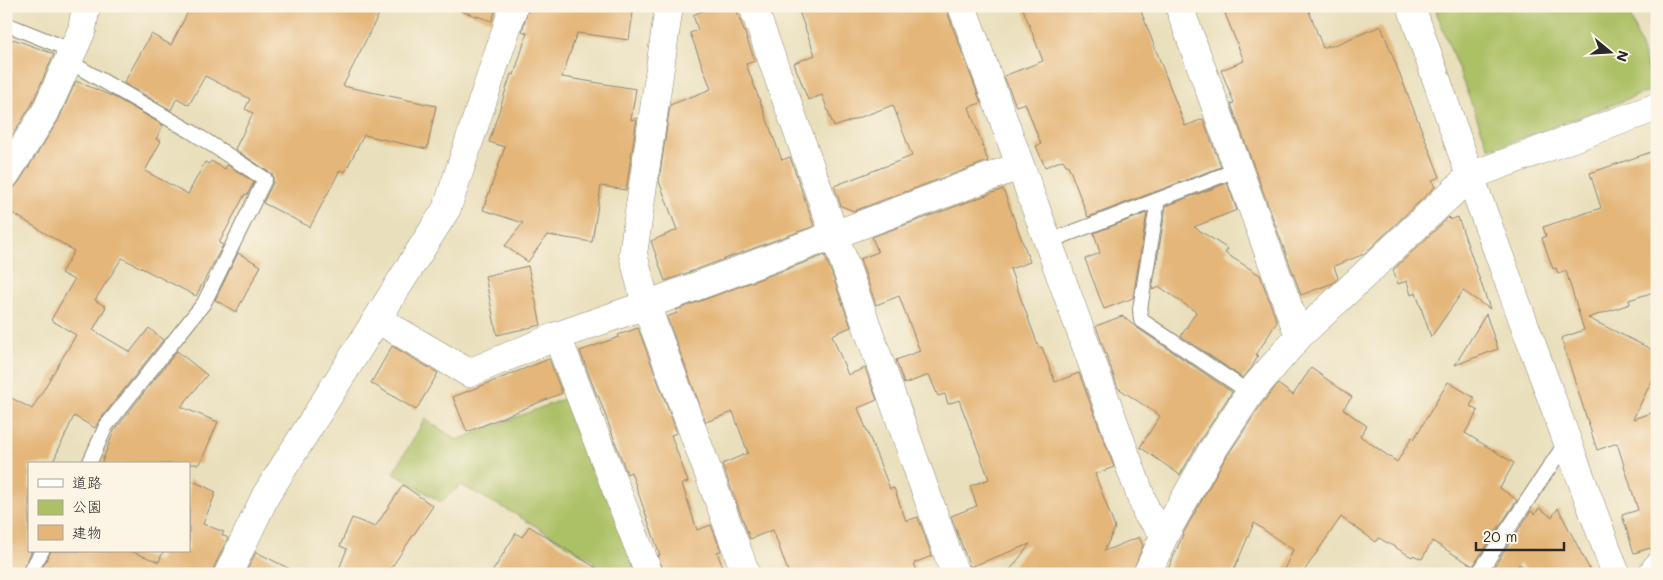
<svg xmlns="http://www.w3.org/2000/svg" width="1663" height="580" font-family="Mali,'Klee One',sans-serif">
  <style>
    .green { fill: #acc065; stroke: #6c7648 }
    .building { fill: #e4b679 }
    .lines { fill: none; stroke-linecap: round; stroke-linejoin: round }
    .service-casing { stroke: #8a8574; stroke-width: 16 }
    .minor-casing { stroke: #8a8574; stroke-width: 29 }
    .tertiary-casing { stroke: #8a8574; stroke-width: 29 }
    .service { stroke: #fff; stroke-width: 14 }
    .minor { stroke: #fff; stroke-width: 28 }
    .tertiary { stroke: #fff; stroke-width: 28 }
  </style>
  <rect width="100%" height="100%" fill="#fcf5e5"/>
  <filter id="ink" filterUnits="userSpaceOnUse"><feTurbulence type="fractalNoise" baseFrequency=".02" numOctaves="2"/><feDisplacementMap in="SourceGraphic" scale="10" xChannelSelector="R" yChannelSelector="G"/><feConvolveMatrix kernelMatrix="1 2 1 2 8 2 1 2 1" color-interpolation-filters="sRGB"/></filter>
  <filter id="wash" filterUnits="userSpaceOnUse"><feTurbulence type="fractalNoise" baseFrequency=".0096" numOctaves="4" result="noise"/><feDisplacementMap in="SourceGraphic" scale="20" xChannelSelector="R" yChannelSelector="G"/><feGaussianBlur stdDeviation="1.12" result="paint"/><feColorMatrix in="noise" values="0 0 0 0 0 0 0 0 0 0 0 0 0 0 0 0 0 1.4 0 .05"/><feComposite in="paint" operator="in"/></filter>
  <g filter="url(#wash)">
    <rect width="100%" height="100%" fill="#e9dfbc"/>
    <path class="green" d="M1434 6H1627L1655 89 1498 147H1488Z
      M571 396 637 574H588L595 562 515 514 461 485 441 502 393 473 425 419 457 440Z"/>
    <g id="blocks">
      <path class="building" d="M191 6H383L343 86 436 106 427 149 364 135 345 172 340 170 310 227 263 203 273 183V175L235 149 253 113 245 109 250 99 205 76 189 105 177 98 171 110 124 83 151 34 171 45Z
        M461 6H497L492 21 461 11Z
        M529 6H634L629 40 577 33 562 77 636 89 631 120 637 118 626 190 601 186 592 242 547 235 528 262 505 246 523 223 483 210 505 147 489 142 511 74 514 75 527 33 522 31Z
        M714 6H735L755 61 746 64 782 160 790 157 814 226 665 281 651 241 677 230 659 181 670 105 711 89 690 33 698 30 693 15Z
        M797 6H945L981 103 969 107 988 161 854 211 841 206 834 186 912 156 893 105 834 127 822 95 808 100 794 63 815 55Z
        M1022 6H1139L1185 126 1203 119 1221 167 1088 217 1068 165H1066L1063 160 1045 167 1036 146 1041 144 1025 103 1016 106 1004 76 1043 61Z
        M1222 6H1307L1323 48 1329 45V47L1381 26 1440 177 1432 180 1435 187 1364 254 1334 266 1338 278 1333 283 1301 295 1231 104 1234 103 1221 70 1244 61Z
        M13 39 54 54 31 106 6 145V50Z
        M76 81 116 98 163 125 156 139 161 141 145 171 188 194 205 162 209 164 211 161 225 169 227 165 254 182 247 195 245 194 219 243 223 245 196 296 122 258 95 300 106 307 93 330 130 352 149 328 163 340 99 421 95 428 74 416 52 464H29V551H32L20 574H6V395L32 409 76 335 51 320 74 280 61 273 74 251 6 209V189L14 188 19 182 58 121Z
        M1657 150V291L1629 300 1630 304 1588 318 1657 352V370L1633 419 1657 411V552H1652L1650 548 1634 553 1622 515 1638 510 1617 443 1597 450 1561 338 1584 330 1566 271 1558 274 1556 268 1553 269 1542 238 1546 236 1543 227 1601 208 1590 173Z
        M1227 183 1237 210 1194 227 1228 249 1225 253 1260 275 1277 322 1256 355 1258 356 1252 367 1243 378 1181 336 1196 312 1160 287 1152 290 1166 206Z
        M1003 189 1030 262 1010 269 1039 348 1042 347 1055 382 1079 373 1114 467 1095 474 1115 528 1104 551 1139 537 1143 546 1132 574H1007L1030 544 970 567 951 516 977 506 970 486 989 479 959 400 948 404 945 394 938 396 929 375 904 384 896 360 920 351 899 296 876 305 860 259 878 252 872 237Z
        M1147 213 1133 298 1104 309 1085 259 1100 253 1094 233Z
        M1449 217 1450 220 1458 217 1490 309 1463 291 1431 337 1416 293 1411 295 1407 281 1398 284 1393 270Z
        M238 253 261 266 236 312 215 300Z
        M825 255 851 327 832 335 848 375 865 368 877 400 858 408 890 489 894 488 906 521 918 517 932 556 914 563 918 574H789L773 530 750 539 722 464 748 453 733 412 706 422 667 317 677 313 676 310Z
        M528 266 541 325 497 335 485 276Z
        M1486 314 1498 349 1455 365Z
        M1122 316 1136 327 1232 392 1197 445 1180 475 1140 447 1160 416 1118 388 1096 326Z
        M638 328 677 433 671 435 688 482 682 484 697 530 711 525 721 551 717 552 725 574H664L658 555H660L631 472 627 474 598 395 597 396 580 351 619 337 618 335Z
        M392 346 438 373 416 410 371 383Z
        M177 351 207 375 181 407 218 422 200 464H101L114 431Z
        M549 359 562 393 467 432 453 397Z
        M1311 368 1352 397 1343 409 1367 426 1360 436 1397 462 1412 437 1414 439 1448 382 1475 398 1470 406 1478 411 1465 433 1514 463 1500 488 1517 500 1473 566 1432 541 1422 559 1413 555 1412 557 1379 538 1376 542 1341 517 1302 574H1282L1293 550 1254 523 1232 574H1166L1184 532 1223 462 1263 402 1278 384 1293 395Z
        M189 479 216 492 203 524 224 532 222 535 228 538 214 567 213 574H39L51 551H130L159 562 163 551H189Z
        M403 485 433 506 387 574H337L347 549 340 546 352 518 375 527Z
        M1539 508 1552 517 1558 508 1592 574H1534L1519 564 1513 574H1489L1531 511 1535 514Z
        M529 526 606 574H491L516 533 522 537Z
        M256 552 300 574H245Z"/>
    </g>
  </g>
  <g filter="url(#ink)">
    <use href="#blocks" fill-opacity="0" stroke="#8a8574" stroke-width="1"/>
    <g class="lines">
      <defs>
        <path id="service" d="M6 24 73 51
          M68 61 192 132 265 179 204 303 106 426 89 464
          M1158 200 1140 309 1141 320 1250 393
          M1047 242 1239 169
          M29 574 42 551
          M1478 574 1567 441"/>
        <path id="minor" d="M669 6 633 254 646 305 746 574
          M753 6 955 574
          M962 6 1147 513 1165 534
          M1179 6 1299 336
          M6 174 45 113 82 30 86 6
          M377 319 469 373 557 336 646 305 1019 166
          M557 336 649 574
          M228 574 266 495 447 208 514 6
          M1147 574 1165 534 1210 454 1250 393 1299 336 1470 176 1657 107
          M1652 574 1657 567"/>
        <path id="tertiary" d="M1411 6 1470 176 1616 574"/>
      </defs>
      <use href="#service" class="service-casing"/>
      <use href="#minor" class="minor-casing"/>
      <use href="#tertiary" class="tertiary-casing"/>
      <use href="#service" class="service"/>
      <use href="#minor" class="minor"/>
      <use href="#tertiary" class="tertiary"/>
    </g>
  </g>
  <rect width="1663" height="580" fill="none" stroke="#fcf5e5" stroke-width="25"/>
  <rect x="28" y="462" width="162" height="90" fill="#fcf5e5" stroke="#a8a49b"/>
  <rect x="38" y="479" width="25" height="8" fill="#ffffff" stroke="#a8a49b"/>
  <text x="72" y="488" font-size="15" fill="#2b2b2b">道路</text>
  <rect x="38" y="500" width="25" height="15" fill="#acc065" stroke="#a8a49b"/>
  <text x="72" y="512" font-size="15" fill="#2b2b2b">公園</text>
  <rect x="38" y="525" width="25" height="15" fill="#e4b679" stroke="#a8a49b"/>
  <text x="72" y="538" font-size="15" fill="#2b2b2b">建物</text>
  <g transform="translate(1610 52) rotate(108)" stroke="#fcf5e5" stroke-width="4" paint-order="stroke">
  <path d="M0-4L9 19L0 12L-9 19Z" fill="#2b2b2b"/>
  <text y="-8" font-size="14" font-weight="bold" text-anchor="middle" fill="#2b2b2b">N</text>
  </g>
  <path d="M1476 542v8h88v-8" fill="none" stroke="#2b2b2b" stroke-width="2.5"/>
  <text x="1483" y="542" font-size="15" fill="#2b2b2b" stroke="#fcf5e5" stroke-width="4" paint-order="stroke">20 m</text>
</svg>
